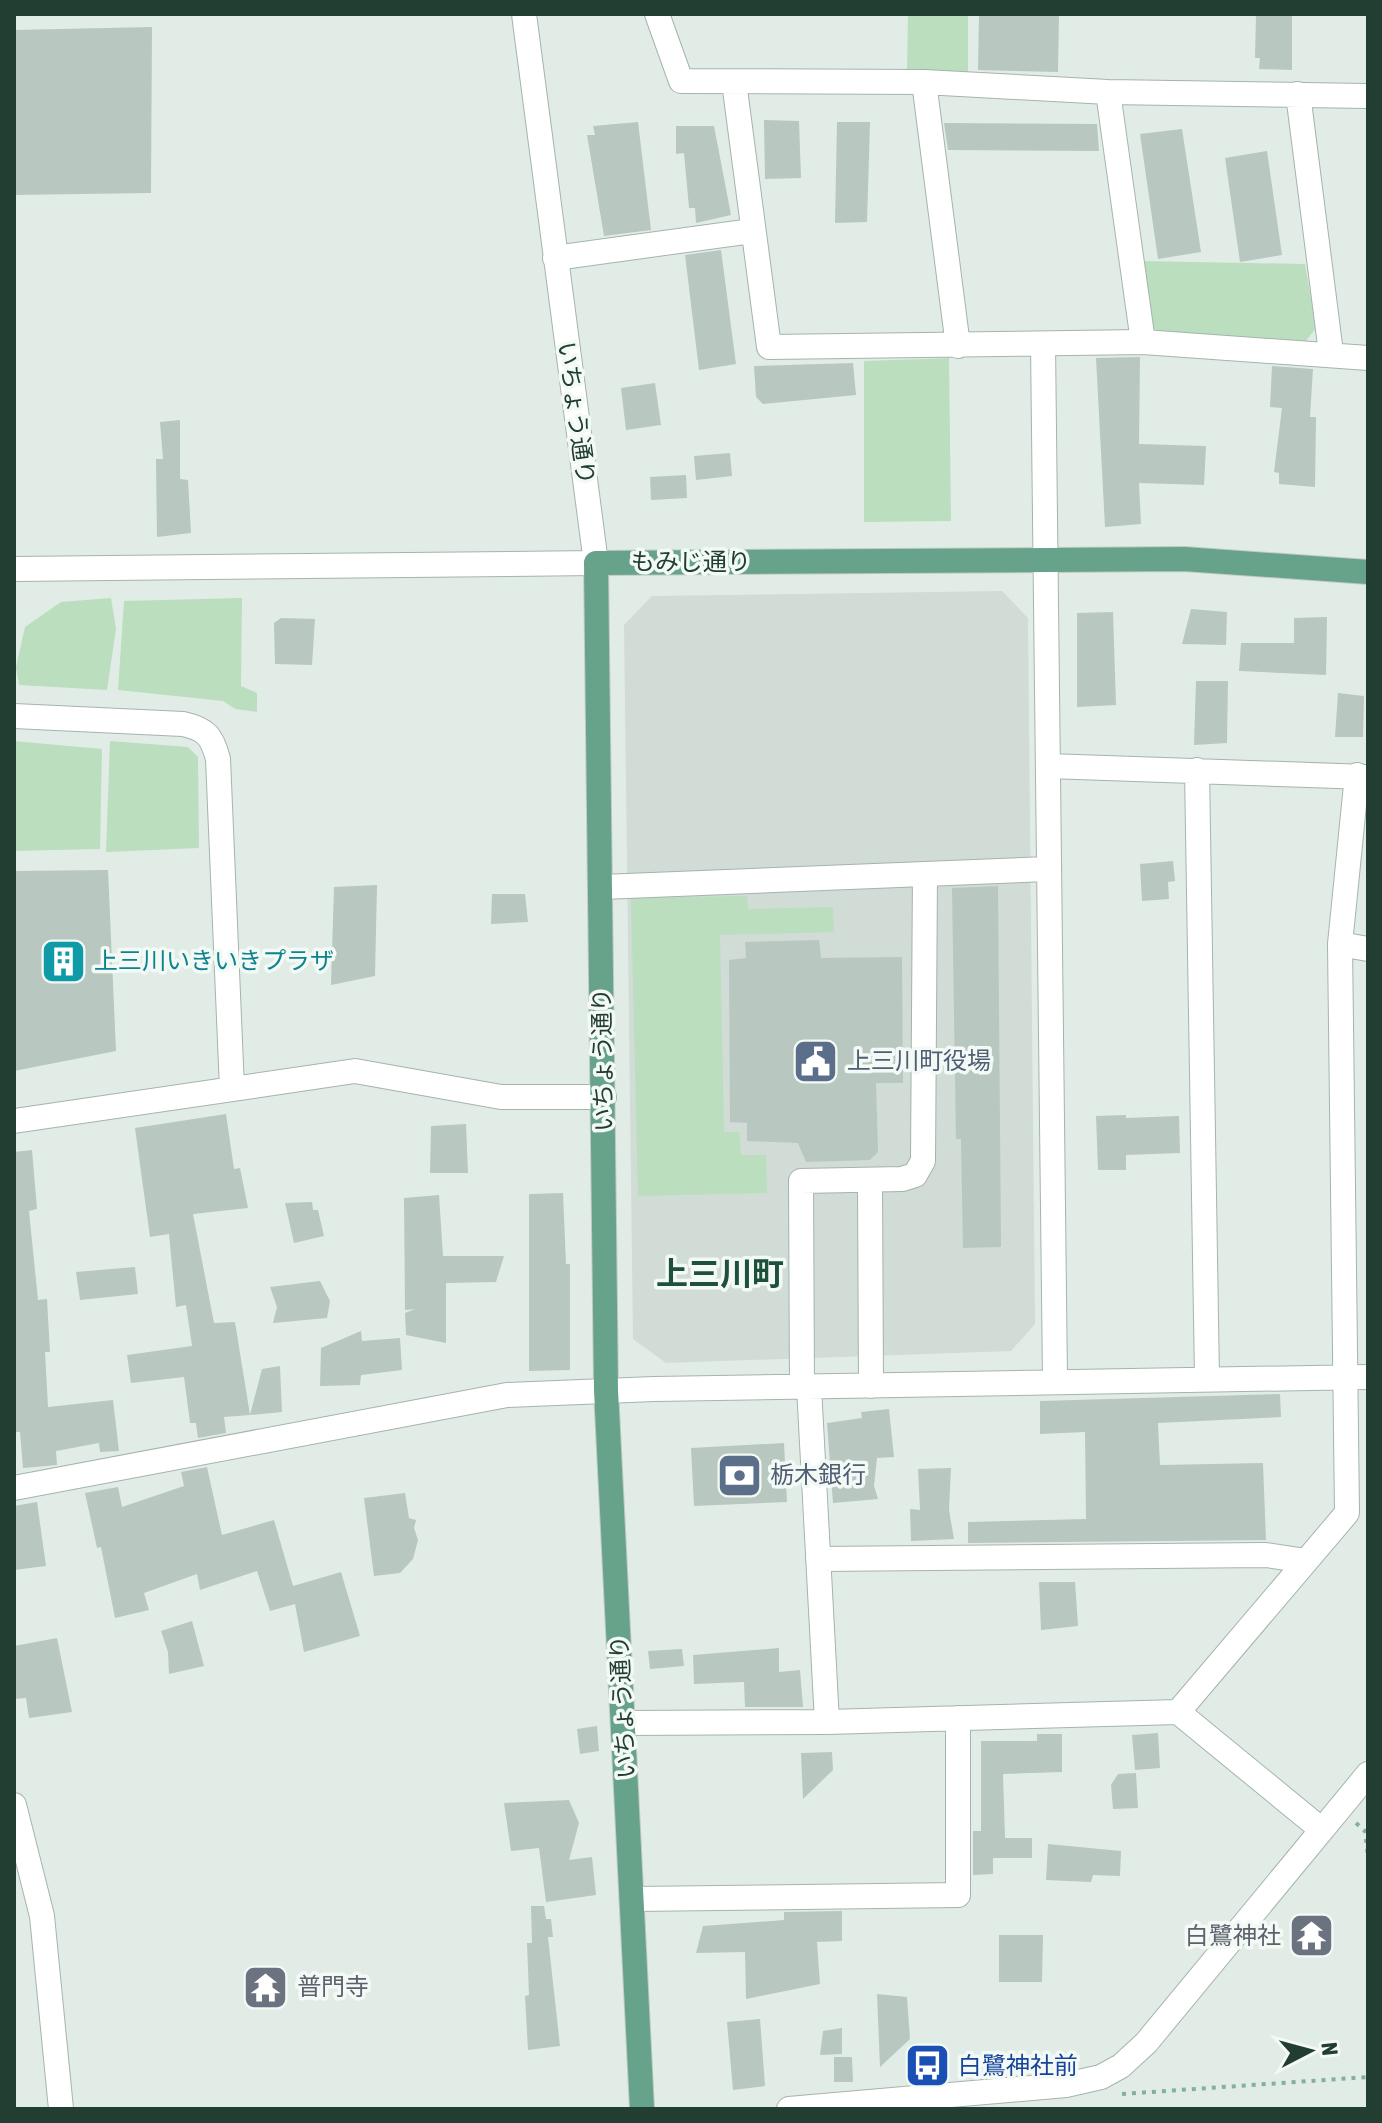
<svg xmlns="http://www.w3.org/2000/svg" width="1382" height="2123" font-family="'Asap Condensed','Noto Sans JP',sans-serif">
  <style>
    .built { fill: #d0dcd5 }
    .green { fill: #bbdebf }
    .building { fill: #b8c7bf }
    .lines { fill: none; stroke-linecap: round; stroke-linejoin: round }
    .minor-casing { stroke: #a5b4ac; stroke-width: 26 }
    .major-casing { stroke: #c1c9c6; stroke-width: 26 }
    .path { stroke: #83b09b; stroke-width: 4; stroke-dasharray: 4 6; stroke-linecap: butt }
    .minor { stroke: #fff; stroke-width: 24 }
    .major { stroke: #67a28a; stroke-width: 24 }
    .labels { text-anchor: middle; stroke-width: 7; stroke-linejoin: round; paint-order: stroke }
    .street-label { font-size: 24px; fill: #223e32; stroke: #f3f9f5 }
    .culture-label { font-size: 24px; fill: #0d838f; stroke: #f3f9f5; text-anchor: start }
    .service-label { font-size: 24px; fill: #4e5e75; stroke: #f3f9f5; text-anchor: start }
    .worship-label { font-size: 24px; fill: #5b616d; stroke: #f3f9f5; text-anchor: end }
    .transit-label { font-size: 24px; fill: #164399; stroke: #f3f9f5; text-anchor: start }
    .district-label { font-size: 32px; font-weight: bold; fill: #1e503c; stroke: #f3f9f5 }
  </style>
  <rect width="100%" height="100%" fill="#e2ece6"/>
  <path class="built" d="M1002 591 1028 618 1035 1324 1011 1351 666 1363 633 1339 624 625 652 596Z"/>
  <path class="green" d="M908 14H968V72L907 71Z
    M1142 261 1305 264 1316 328 1306 341 1162 335 1150 326Z
    M949 358 951 521 864 522V361Z
    M111 598 116 629 107 690 19 685 16 667 25 627 61 602Z
    M242 598 241 686 257 693V712L235 709 223 701 118 690 124 601Z
    M14 741 102 749 100 849 14 851Z
    M110 741 188 747 198 757 199 848 106 852Z
    M747 896 748 909 833 907 834 932 720 935 724 1132H739L741 1155H766L767 1193 638 1196 631 898Z"/>
  <path class="building" d="M979 14H1059L1058 72 978 70Z
    M1256 14H1292V70L1259 69 1260 58H1255Z
    M152 27 151 193 14 195V30Z
    M764 120 799 121 801 178 765 179Z
    M638 122 651 230 604 236 587 135H595L593 126Z
    M837 122H870L867 222 835 223Z
    M944 123 1097 124 1099 151 948 150Z
    M676 126H714L731 215 696 223 695 208H689L684 153 676 154Z
    M1182 129 1201 252 1158 259 1140 134Z
    M1267 151 1282 255 1240 262 1225 158Z
    M721 250 736 364 699 370 685 255Z
    M1140 357 1139 444 1206 446 1204 485 1139 483 1141 524 1105 527 1096 358Z
    M853 363 856 395 763 404 756 397 754 366Z
    M1272 366 1313 369 1310 417H1316L1315 487 1279 484V473L1274 472 1282 408 1270 407Z
    M655 383 661 425 626 430 621 388Z
    M180 420V479L188 480 191 533 157 537 156 459H163L160 422Z
    M730 453 732 476 696 480 694 456Z
    M686 475 687 498 651 500 650 477Z
    M1191 609 1227 612 1226 645 1182 644Z
    M1113 612 1116 705 1077 707V613Z
    M1327 617 1326 675 1239 671 1241 643H1294V618Z
    M281 618 315 619 312 665 275 664 274 623Z
    M1196 681H1228L1227 743 1194 745Z
    M1338 693 1364 696 1363 737H1335Z
    M1173 861 1175 881 1168 882 1169 899 1142 901 1140 864Z
    M108 870 116 1051 14 1071V871Z
    M377 885 375 976 331 985 334 887Z
    M998 886 1001 1247 963 1248 961 1139H956L952 888Z
    M492 894H525L528 922 491 924Z
    M819 940 821 958 902 957 903 1083H876L878 1152 870 1160 806 1162 798 1143 747 1141V1123L730 1122 729 960 746 958 745 942Z
    M226 1114 234 1169 240 1168 248 1208 193 1214 214 1323 235 1322 250 1415 224 1417 226 1433 198 1438 196 1423H190L184 1377 131 1383 127 1355 192 1346 186 1305 176 1307 169 1234 150 1237 135 1128Z
    M1126 1115V1118L1179 1116 1180 1153 1126 1155V1170H1098L1096 1116Z
    M466 1124 468 1173H430L431 1126Z
    M32 1150 37 1209 29 1211 38 1300 47 1299 50 1352H45L48 1407 113 1400 119 1451 100 1452 99 1443 56 1451 57 1465 23 1468 20 1432H14V1152Z
    M563 1193 566 1264H570V1370L529 1371V1194Z
    M439 1195 443 1256H504L496 1282 446 1283V1343L406 1335 405 1313 415 1309 405 1310 404 1198Z
    M312 1202 313 1210H318L324 1236 294 1243 285 1203Z
    M135 1267 138 1294 80 1300 76 1272Z
    M320 1281 330 1301 327 1318 273 1323 277 1307 270 1287Z
    M361 1331 362 1341 400 1338 402 1370 361 1375 360 1385 320 1386 321 1348Z
    M280 1366 282 1412 250 1415 262 1369Z
    M1280 1394 1281 1417 1158 1423 1160 1465 1263 1463 1266 1540 968 1543V1522L1086 1519 1085 1432 1040 1434V1401Z
    M889 1409 894 1457 877 1458 874 1486 878 1499 833 1503 827 1423 862 1418 861 1412Z
    M784 1443 787 1502 694 1506 691 1448Z
    M207 1467 222 1535 274 1520 293 1586 341 1572 360 1636 304 1652 295 1604 270 1611 257 1571 200 1590 197 1574 144 1593 149 1610 115 1618 101 1547 97 1548 85 1493 118 1487 122 1507 184 1486 181 1472Z
    M951 1468 949 1510 954 1539 911 1541 910 1509 920 1510 918 1469Z
    M405 1493 409 1518 416 1520 414 1528 418 1540 413 1559 400 1573 374 1576 364 1498Z
    M37 1502 46 1566 14 1570V1506Z
    M1039 1582H1075L1078 1626 1041 1630Z
    M192 1621 204 1666 169 1674 168 1652 161 1631Z
    M57 1638 72 1712 29 1718 26 1698 14 1699V1646Z
    M779 1648V1672L800 1670 803 1707H745L744 1682 694 1684 693 1655Z
    M682 1649 684 1666 650 1669 648 1651Z
    M597 1726 599 1751 580 1754 577 1729Z
    M1158 1733 1160 1768 1135 1770 1132 1735Z
    M1037 1734H1062V1772L1003 1774 1005 1838H1032V1858H993V1874L973 1875V1831H981V1741H1037Z
    M832 1752 833 1770 803 1799 801 1753Z
    M1136 1773 1138 1808 1113 1809 1111 1785 1118 1774Z
    M569 1800 579 1823 569 1860 592 1857 596 1895 546 1902 539 1848 511 1851 504 1803Z
    M1048 1844 1121 1851 1120 1876 1093 1875 1091 1882 1046 1880Z
    M531 1906H544L546 1919H551L553 1937H548L560 2046 528 2050 525 1996 529 1995 527 1943H532Z
    M842 1911V1941L817 1942 820 1984 746 1999 745 1952 696 1953 703 1926 784 1920V1912Z
    M999 1935H1043L1042 1982H999Z
    M877 1994 907 1997 910 2039 880 2067Z
    M760 2019 765 2086 733 2090 727 2022Z
    M842 2028V2054L820 2055 823 2031Z
    M834 2057H852L853 2082H834Z"/>
  <g class="lines">
    <defs>
      <path id="minor" d="M657 14 681 81 924 82 1108 92 1368 96
        M734 82 769 347 1143 342 1368 358
        M924 82 958 346
        M1108 92 1143 342
        M1298 94 1331 353
        M555 258 752 231
        M1043 344 1055 1380
        M14 569 596 563 524 14
        M14 716 183 724C206 729 212 736 218 759L232 1089
        M1048 766 1368 777
        M1197 770 1207 1378
        M602 887 1049 869
        M1340 944 1368 949
        M14 1121 355 1071 501 1097H604
        M870 1180 871 1386
        M809 1387 827 1722
        M802 1388 801 1181 902 1179 915 1175 923 1161 925 874
        M14 1488 507 1395 654 1389 1368 1377
        M818 1559 1266 1555 1306 1561
        M1178 1712 1347 1513 1340 944 1357 775
        M624 1723 827 1722 1178 1712 1322 1830
        M14 1805 42 1916 61 2109
        M632 1899 958 1895V1718
        M789 2109 1066 2085 1101 2077 1121 2066 1146 2043 1368 1774"/>
      <path id="major" d="M642 2109 606 1390 596 563 1184 559 1368 572"/>
    </defs>
    <use href="#minor" class="minor-casing"/>
    <use href="#major" class="major-casing"/>
    <path class="path" d="M1356 1823 1365 1831 1368 1856
      M1122 2094 1368 2077"/>
    <use href="#minor" class="minor"/>
    <use href="#major" class="major"/>
  </g>
  <defs>
    <symbol id="building-square" viewBox="-11 -11 22 22"><rect x="-9" y="-9" width="18" height="18" rx="4" fill="#0f9aa8" stroke="#f3f9f5"/><path d="M-4-6H4V6H1V3H-1V6H-4ZM-2.5-4.3h1.7v1.8h-1.7ZM.8-4.3h1.7v1.8H.8ZM-2.5-1h1.7V.8h-1.7ZM.8-1h1.7V.8H.8Z" fill="#fff"/></symbol>
    <symbol id="civic-square" viewBox="-11 -11 22 22"><rect x="-9" y="-9" width="18" height="18" rx="4" fill="#5c6f8a" stroke="#f3f9f5"/><path d="M-.6-6.5H3V-4.5H.6V-3L4-1V1h2V6H-6V1h2V-1L-.6-3ZM-1.2 2.5V6h2.4V2.5Z" fill="#fff"/></symbol>
    <symbol id="bank-square" viewBox="-11 -11 22 22"><rect x="-9" y="-9" width="18" height="18" rx="4" fill="#5c6f8a" stroke="#f3f9f5"/><path d="M-6-4H6V4H-6ZM0-2.3a2.3 2.3 0 1 0 0 4.6a2.3 2.3 0 1 0 0-4.6Z" fill="#fff"/></symbol>
    <symbol id="temple-square" viewBox="-11 -11 22 22"><rect x="-9" y="-9" width="18" height="18" rx="4" fill="#6b7280" stroke="#f3f9f5"/><path d="M0-6L5-2H3V0L6.5 2.5H4V6H1.5V3h-3V6H-4V2.5H-6.5L-3 0V-2H-5Z" fill="#fff"/></symbol>
    <symbol id="bus-square" viewBox="-11 -11 22 22"><rect x="-9" y="-9" width="18" height="18" rx="4" fill="#1a4fb4" stroke="#f3f9f5"/><path d="M-5-6H5V4H4V6H2V4H-2V6H-4V4H-5ZM-3.5-4V0h7V-4ZM-3.5 1.2v1.5H-2V1.2ZM2 1.2v1.5H3.5V1.2Z" fill="#fff"/></symbol>
  </defs>
  <g fill-rule="evenodd">
    <use href="#building-square" x="38" y="936" width="51" height="51"/>
    <use href="#civic-square" x="790" y="1036" width="51" height="51"/>
    <use href="#bank-square" x="714" y="1450" width="51" height="51"/>
    <use href="#temple-square" x="1286" y="1910" width="51" height="51"/>
    <use href="#temple-square" x="240" y="1962" width="51" height="51"/>
    <use href="#bus-square" x="902" y="2040" width="51" height="51"/>
  </g>
  <g class="labels">
    <g class="street-label">
      <text transform="translate(576 413) rotate(82)" y="8">いちょう通り</text>
      <text x="691" y="570">もみじ通り</text>
      <text transform="translate(603 1060) rotate(-91)" y="8">いちょう通り</text>
      <text transform="translate(623 1707) rotate(-93)" y="8">いちょう通り</text>
    </g>
    <g class="culture-label">
      <text x="94" y="969">上三川いきいきプラザ</text>
    </g>
    <g class="service-label">
      <text x="847" y="1069">上三川町役場</text>
      <text x="770" y="1483">栃木銀行</text>
    </g>
    <g class="worship-label">
      <text x="1281" y="1944">白鷺神社</text>
      <text x="297" y="1995" text-anchor="start">普門寺</text>
    </g>
    <g class="transit-label">
      <text x="958" y="2074">白鷺神社前</text>
    </g>
    <g class="district-label">
      <text x="720" y="1285">上三川町</text>
    </g>
  </g>
  <rect width="1382" height="2123" fill="none" stroke="#223e32" stroke-width="32"/>
  <g transform="translate(1310 2051) rotate(84)" stroke="#f3f9f5" stroke-width="6" paint-order="stroke">
  <path d="M0-6L14 30L0 20L-14 30Z" fill="#223e32"/>
  <text y="-12" font-size="22" font-weight="bold" text-anchor="middle" fill="#223e32">N</text>
  </g>
</svg>
